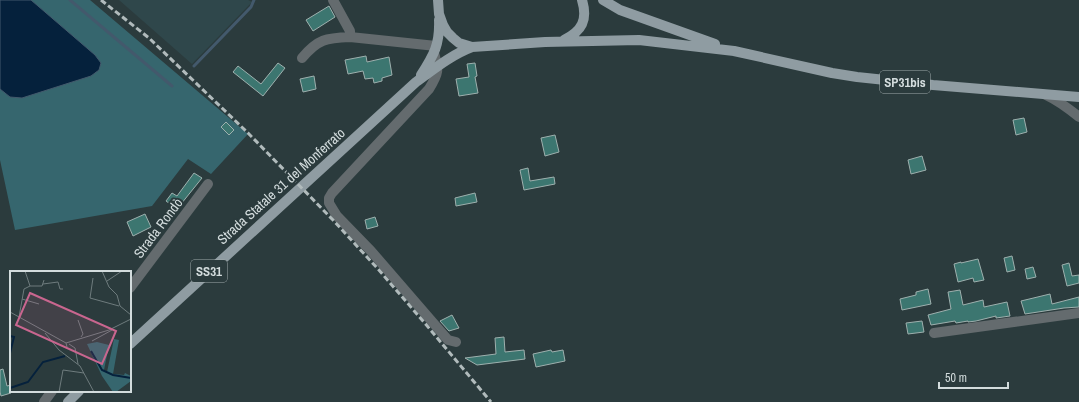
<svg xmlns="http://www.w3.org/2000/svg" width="1079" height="402" font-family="'Archivo Narrow',sans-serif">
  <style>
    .built { fill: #2f474b }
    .green { fill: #36666e }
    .water { fill: #05213c; stroke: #43596c }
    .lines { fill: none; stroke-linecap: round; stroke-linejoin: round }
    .stream { stroke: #43596c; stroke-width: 3 }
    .building { fill: #3c7670; stroke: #9eb0ae }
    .street { stroke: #646b6e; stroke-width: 10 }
    .primary { stroke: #8f9ca2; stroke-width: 10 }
    .rail { stroke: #b1bbbc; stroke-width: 3; stroke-dasharray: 6 3; stroke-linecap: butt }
    .labels { text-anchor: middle; stroke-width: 4; stroke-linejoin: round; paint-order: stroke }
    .shield { fill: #2b3b3d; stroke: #a1acad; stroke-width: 1 }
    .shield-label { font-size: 13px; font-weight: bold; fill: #d3dcdd }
    .street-label { font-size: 14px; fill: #d3dcdd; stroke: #2b3b3d }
    .inset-river { fill: none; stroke: #05213c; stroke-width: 2 }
    .inset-road { fill: none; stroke: #6e7b7d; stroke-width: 1 }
    .view { fill: #c9668f; fill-opacity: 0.15; stroke: #c9668f; stroke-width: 2 }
    .inset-edge { fill: none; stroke: #d3dcdd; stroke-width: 2 }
  </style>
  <rect width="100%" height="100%" fill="#2b3b3d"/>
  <path class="built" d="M119 0H248L252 2 192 64Z"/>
  <path class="green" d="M0 0H90L248 134 211 174 188 159 152 206 15 230 0 160Z"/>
  <path class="water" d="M0 0H31L95 55 101 63 99 70 91 76 22 98 10 97 0 89Z"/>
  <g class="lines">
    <path class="stream" d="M70 0 172 86
      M194 66 251 7 254 0"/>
  </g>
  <path class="building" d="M329 6 335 17 313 31 306 20Z
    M366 56 367 62 389 57 392 75 382 78V81L374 83 373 78 365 79 363 71 348 74 345 60Z
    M278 63 285 68 263 96 233 72 238 66 261 84Z
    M475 63 477 76 475 77 478 93 459 96 456 79 469 77 467 64Z
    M314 76 316 89 303 92 300 79Z
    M1024 118 1027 132 1016 135 1013 120Z
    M226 122 234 130 229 135 221 127Z
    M555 135 559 152 545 156 541 138Z
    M922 156 926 170 911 174 908 160Z
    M528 168 530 181 554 177 555 184 524 190 520 170Z
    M194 173 202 178 177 209 166 201 172 193 177 196Z
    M475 193 477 202 456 206 455 198Z
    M145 214 151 227 133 236 127 222Z
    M375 217 378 226 367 229 365 220Z
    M1012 256 1015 270 1007 272 1004 258Z
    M978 259 984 280 974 282 973 278 958 282 954 264 961 262V263Z
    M1069 263 1072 276 1079 275V283L1067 286 1062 265Z
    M1033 267 1036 277 1027 279 1025 269Z
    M928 289 931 304 902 310 900 299 916 295V292Z
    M960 290 963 305 983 300 984 307 1007 302 1010 316 996 318V316L976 321 968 322V321L956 323 955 321 931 325 928 315 951 309 948 292Z
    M1050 294 1052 304 1079 297V307L1064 308 1025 314 1021 301Z
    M452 315 459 328 449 331 440 321Z
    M922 321 924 332 908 334 906 323Z
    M504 337 505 352 524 350 525 359 477 365 465 358 496 354 495 338Z
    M551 350 552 352 563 350 565 361 536 367 533 354Z
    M3 369 7 386 11 385V393L1 396 0 392V370Z"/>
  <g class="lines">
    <path class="street" d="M333 0 350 31V37L436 46
      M434 53C439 70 439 73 429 89L332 193 329 198V203L337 216 371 251 448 340 456 342
      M302 58C318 39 326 38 350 37
      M1046 95C1059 101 1068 108 1079 117
      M130 288 208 184
      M934 333 1079 313
      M44 402 52 391"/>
    <path class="primary" d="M438 0 439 14 443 25 447 32 453 38 459 43 472 47 545 42 639 40 734 51 832 73 857 77 933 85 1079 97
      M603 0 620 10 715 44
      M564 40C582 31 588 20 582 0
      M421 75C434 55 440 44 439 20
      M130 344 416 82C434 69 451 55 472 47
      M68 402 79 391"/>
    <path class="rail" d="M101 0 149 38 248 133 333 220 378 269 423 321 491 402"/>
  </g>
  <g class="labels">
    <g class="shield">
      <rect x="880" y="71" width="50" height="22" rx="3"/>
      <rect x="191" y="260" width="36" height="22" rx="3"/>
    </g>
    <g class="shield-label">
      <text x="905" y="87">SP31bis</text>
      <text x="209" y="276">SS31</text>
    </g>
    <g class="street-label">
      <text transform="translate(281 186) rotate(-42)" y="5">Strada Statale 31 del Monferrato</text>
      <text transform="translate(158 228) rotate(-53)" y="5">Strada Rondò</text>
    </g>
  </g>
  <g transform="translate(10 271)">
    <rect width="121" height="121" fill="#2b3b3d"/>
    <path d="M104 68 109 69 103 103 114 104 115 102 121 105V110L106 121H103L92 105 77 73 87 71 99 74 94 99 97 101Z" fill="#36666e"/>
    <path class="inset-river" d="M0 65 4 66 0 82M81 80 92 99 103 104 121 107M0 117 18 111 33 91 55 85"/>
    <path class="inset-road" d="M92 0 99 16 107 24 110 35 121 44M83 7 80 27 109 35M97 10 112 0M33 13 48 11 50 18H53M20 15H32L34 9M12 28 29 33M0 41 56 72 57 76M9 46 14 18 20 15 15 0M68 49 73 63 71 66M35 62 49 79 70 95 84 121M82 70 102 59M56 72 99 59 121 48M59 73 65 77 68 93M49 121 53 99 74 102"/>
    <path class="view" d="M20 22 106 60 92 93 6 54Z"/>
    <rect width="121" height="121" class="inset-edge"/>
  </g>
  <path d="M939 382v6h69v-6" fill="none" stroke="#d3dcdd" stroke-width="2"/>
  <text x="945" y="382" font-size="12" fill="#d3dcdd" stroke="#2b3b3d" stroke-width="3" paint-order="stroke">50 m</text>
</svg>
